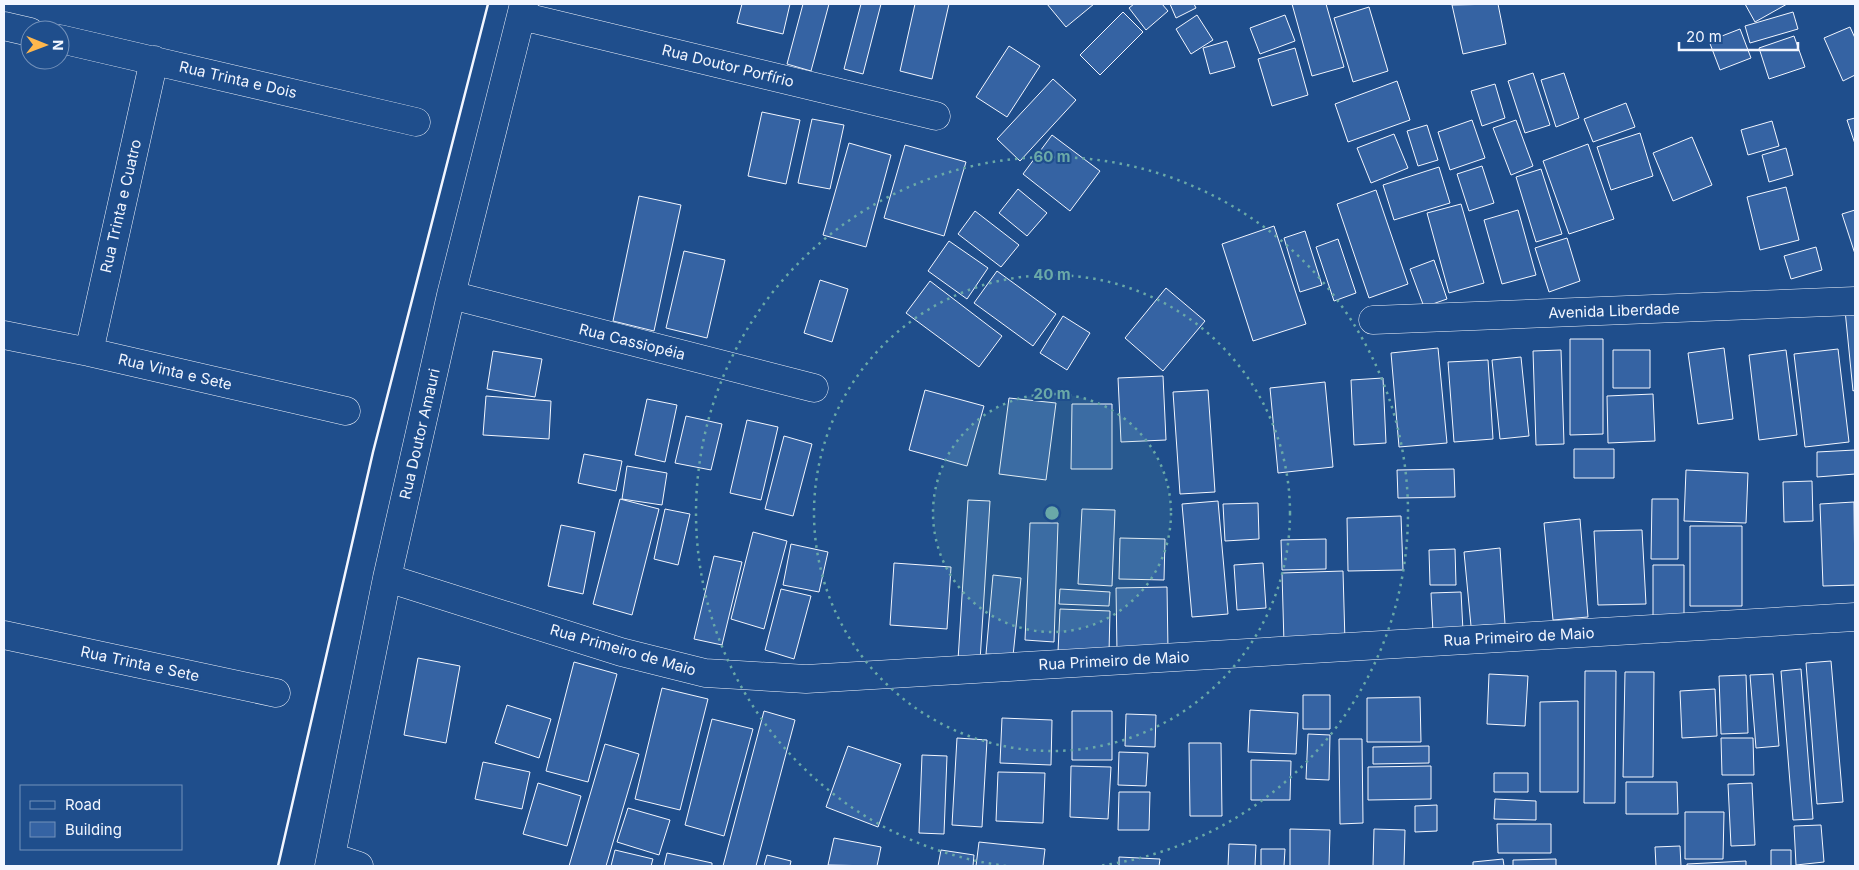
<svg xmlns="http://www.w3.org/2000/svg" width="1859" height="870" font-family="Inter,sans-serif">
  <style>
    .building { fill: #3563a3; stroke: #f2f6ff }
    .lines { fill: none; stroke-linecap: round; stroke-linejoin: round }
    .minor-casing { stroke: #f2f6ff; stroke-width: 29 }
    .minor { stroke: #1f4e8c; stroke-width: 28 }
    .wall { stroke: #f2f6ff; stroke-width: 2.5 }
    .ring { fill: none; stroke: #6aa9a8; stroke-width: 2.5; stroke-dasharray: 2.5 5 }
    .labels { text-anchor: middle; stroke-width: 4; stroke-linejoin: round; paint-order: stroke }
    .street-label { font-size: 15px; fill: #f2f6ff; stroke: #1f4e8c }
    .centre { fill: #6aa9a8; stroke: #1f4e8c; stroke-width: 2.5 }
    .ring-label { font-size: 15px; text-anchor: middle; font-weight: bold; fill: #6aa9a8; stroke: #1f4e8c; stroke-width: 4; stroke-linejoin: round; paint-order: stroke }
  </style>
  <rect width="100%" height="100%" fill="#1f4e8c"/>
  <path class="building" d="M742 4H790L783 34 737 23Z
    M803 4H829L811 71 787 64Z
    M861 4H881L863 74 844 69Z
    M915 4H949L932 79 900 71Z
    M1047 4H1094L1066 27Z
    M1134 4H1162L1168 11 1146 30 1129 8Z
    M1170 4H1194L1196 8 1176 18Z
    M1292 4H1326L1344 67 1312 76Z
    M1498 4 1506 44 1463 54 1452 5Z
    M1745 4H1787L1755 22Z
    M1369 7 1388 71 1353 82 1334 18Z
    M1123 12 1143 32 1100 75 1080 55Z
    M1793 12 1798 29 1750 43 1745 26Z
    M1197 15 1213 40 1191 54 1176 29Z
    M1285 15 1295 41 1260 54 1250 28Z
    M1850 27 1855 38V75L1843 81 1824 38Z
    M1740 29 1751 58 1720 70 1709 41Z
    M1794 36 1805 67 1769 79 1759 48Z
    M1227 41 1235 67 1210 74 1203 48Z
    M1009 46 1040 66 1007 117 976 97Z
    M1295 48 1308 95 1272 106 1258 59Z
    M1533 73 1550 125 1525 133 1508 81Z
    M1564 73 1579 118 1556 127 1541 80Z
    M1053 79 1076 100 1020 161 997 139Z
    M1397 81 1410 120 1348 142 1335 104Z
    M1495 84 1505 118 1482 126 1471 91Z
    M1626 103 1635 127 1593 142 1584 119Z
    M762 112 800 120 786 184 748 176Z
    M1855 118V144L1847 120Z
    M812 119 844 125 830 189 798 183Z
    M1472 120 1485 158 1450 170 1438 132Z
    M1516 120 1533 166 1511 175 1493 128Z
    M1772 121 1779 146 1748 155 1741 130Z
    M1427 125 1438 160 1418 166 1407 131Z
    M1640 133 1653 176 1611 190 1597 147Z
    M1394 134 1408 168 1371 183 1357 148Z
    M1052 135 1100 171 1070 211 1023 174Z
    M1692 137 1712 185 1673 201 1653 153Z
    M849 143 891 155 866 247 823 235Z
    M1588 144 1614 219 1569 234 1543 161Z
    M905 145 966 162 944 236 884 218Z
    M1786 148 1793 175 1769 182 1762 155Z
    M1482 166 1494 203 1469 211 1457 174Z
    M1439 167 1450 203 1394 220 1383 185Z
    M1541 169 1562 234 1536 242 1516 177Z
    M1786 187 1799 240 1760 250 1747 197Z
    M1018 189 1047 213 1027 236 999 213Z
    M1376 190 1408 284 1369 298 1337 204Z
    M639 196 681 205 654 331 613 321Z
    M1461 204 1484 283 1449 293 1427 213Z
    M1518 210 1536 275 1502 284 1484 220Z
    M1855 210V254L1842 214Z
    M975 211 1019 245 1001 267 958 234Z
    M1274 226 1306 324 1253 341 1222 244Z
    M1305 231 1322 285 1300 292 1284 238Z
    M1567 238 1580 281 1549 292 1535 248Z
    M1338 239 1356 293 1334 301 1316 247Z
    M949 241 988 268 967 299 928 271Z
    M1816 247 1822 270 1791 279 1784 256Z
    M684 251 725 260 707 338 666 328Z
    M1434 260 1447 299 1424 307 1410 269Z
    M997 271 1056 314 1033 346 974 303Z
    M820 280 848 289 832 342 804 333Z
    M930 281 1002 336 979 367 906 313Z
    M1166 288 1205 321 1163 371 1125 338Z
    M1855 309V390L1853 391 1845 310Z
    M1063 316 1090 333 1067 370 1040 353Z
    M1570 339H1603V434L1570 435Z
    M1438 348 1447 443 1399 447 1391 353Z
    M1724 348 1733 419 1698 424 1688 353Z
    M1838 349 1849 442 1805 447 1794 354Z
    M1561 350 1564 444 1536 445 1533 351Z
    M1613 350H1650V388H1613Z
    M1786 350 1797 435 1759 440 1749 355Z
    M493 351 542 359 535 397 487 389Z
    M1521 357 1529 436 1500 439 1492 360Z
    M1488 360 1493 439 1454 442 1448 362Z
    M1163 376 1166 440 1121 442 1118 378Z
    M1383 378 1386 443 1354 445 1351 380Z
    M1325 382 1333 467 1278 473 1270 388Z
    M925 390 984 406 967 466 909 450Z
    M1208 390 1215 492 1180 494 1173 392Z
    M1653 394 1655 441 1608 443 1607 396Z
    M486 396 551 401 549 439 483 435Z
    M1009 398 1056 403 1046 480 999 474Z
    M647 399 677 405 665 462 635 455Z
    M1072 404H1112V469H1071Z
    M686 416 722 424 711 470 675 463Z
    M747 420 778 427 761 500 730 493Z
    M784 436 812 444 793 516 765 509Z
    M1574 449H1614V478H1574Z
    M1855 450V474L1817 477V452Z
    M584 454 622 461 616 491 578 483Z
    M627 466 667 473 662 505 622 499Z
    M1454 469 1455 497 1398 498 1397 470Z
    M1686 470 1748 473 1746 523 1684 521Z
    M1812 481 1813 521 1784 522 1783 482Z
    M620 499 659 509 632 615 593 604Z
    M1652 499H1678V559H1651Z
    M968 500 990 501 980 661 958 660Z
    M1218 501 1228 614 1192 617 1182 504Z
    M1854 502 1855 585 1823 586 1820 504Z
    M1258 503 1259 539 1225 541 1223 504Z
    M665 509 690 514 678 565 654 559Z
    M1082 509 1115 510 1112 586 1078 584Z
    M1401 516 1403 570 1348 571 1347 518Z
    M1580 519 1588 617 1553 620 1544 523Z
    M1030 523H1058L1054 642 1025 640Z
    M561 525 595 532 583 594 548 586Z
    M1690 526H1742V606H1690Z
    M1642 530 1646 604 1598 605 1594 531Z
    M753 532 787 541 764 629 731 619Z
    M1120 538 1165 539 1164 580 1119 579Z
    M1326 539V569L1282 570 1281 540Z
    M791 544 828 552 819 592 783 585Z
    M1500 548 1505 624 1471 626 1464 552Z
    M1455 549 1456 585H1430L1429 550Z
    M714 556 742 562 722 645 694 639Z
    M894 563 951 567 947 629 890 625Z
    M1263 563 1266 608 1237 610 1234 565Z
    M1653 565H1684V616H1653Z
    M1343 571 1345 642 1284 644 1282 573Z
    M993 575 1021 578 1013 656 986 654Z
    M1167 587 1168 651 1117 652 1116 588Z
    M781 589 811 596 794 659 765 650Z
    M1060 589 1110 592 1109 606 1059 604Z
    M1461 592 1463 631 1433 633 1431 593Z
    M1060 609 1110 611 1109 653 1058 652Z
    M418 658 460 666 446 743 404 735Z
    M1831 661 1843 802 1817 804 1806 663Z
    M574 662 617 674 588 782 546 771Z
    M1801 669 1813 819 1793 820 1781 671Z
    M1585 671H1616L1615 803H1584Z
    M1625 672H1654L1653 777H1623Z
    M1489 674 1528 676 1525 726 1487 724Z
    M1773 674 1779 746 1756 748 1750 675Z
    M1746 675 1748 733 1721 734 1719 676Z
    M662 688 708 699 680 810 635 799Z
    M1715 689 1717 736 1682 738 1680 691Z
    M1303 695H1330V729H1303Z
    M1420 697 1421 742H1367V698Z
    M1578 701V792H1540V702Z
    M507 705 551 719 539 758 495 743Z
    M1250 710 1298 713 1296 754 1248 752Z
    M764 711 795 720 756 866H723Z
    M1072 711H1112V760H1072Z
    M1126 714 1156 715 1155 747 1125 746Z
    M1002 718 1052 720 1051 765 1000 763Z
    M712 719 753 729 724 836 685 825Z
    M1308 734 1330 735 1329 780 1306 779Z
    M957 738 987 740 982 827 952 825Z
    M1721 738H1753L1754 775H1722Z
    M1339 739H1362L1363 823 1340 824Z
    M1189 743H1221L1222 816H1190Z
    M605 744 639 754 606 866H569Z
    M848 746 901 764 878 827 826 807Z
    M1429 746V763L1373 764V747Z
    M1119 752 1148 753 1146 786 1118 785Z
    M922 755 947 756 944 834 919 833Z
    M1251 760 1291 761 1290 800H1251Z
    M483 762 530 772 522 809 475 799Z
    M1071 766 1111 767 1108 819 1070 817Z
    M1431 766V799L1368 800V767Z
    M998 772 1045 773 1043 823 996 821Z
    M1494 773H1528V792H1494Z
    M1626 782H1677L1678 814H1626Z
    M538 783 581 796 567 846 523 834Z
    M1752 783 1755 845 1731 846 1728 784Z
    M1119 792H1150L1149 830H1118Z
    M1495 799 1536 801V820L1494 819Z
    M1437 805V831L1415 832V806Z
    M628 808 670 820 659 855 617 842Z
    M1685 812H1724L1723 859H1685Z
    M1497 824H1551V853H1498Z
    M1821 825 1824 862 1796 865 1794 826Z
    M1290 829 1330 830 1329 866H1290Z
    M1374 829 1405 830 1404 866H1373Z
    M834 838 881 847 877 866 828 865Z
    M979 842 1045 849 1043 866H976Z
    M1229 844 1256 845 1255 866H1228Z
    M1680 846 1681 866H1656L1655 847Z
    M1261 849H1285L1284 866H1261Z
    M615 850 653 859 651 866H611Z
    M941 850 974 855 973 866H938Z
    M1771 850H1791V866H1771Z
    M667 853 712 863V866H664Z
    M767 855 791 861 790 866H764Z
    M1119 857 1160 859 1159 866H1119Z
    M1503 859 1504 866H1473V862Z
    M1556 859V866H1513V860Z
    M1746 861V866H1687V864Z"/>
  <g class="lines">
    <defs>
      <path id="minor" d="M521 16 936 116
        M4 26 30 32
        M60 39 416 122
        M451 295 814 388
        M1373 320 1855 301
        M4 335 89 352 346 411
        M89 352 154 60
        M387 578 621 652 705 673 806 679 1855 617
        M4 635 276 693
        M332 857 359 866
        M329 866 387 578 451 295 524 4"/>
    </defs>
    <use href="#minor" class="minor-casing"/>
    <use href="#minor" class="minor"/>
    <path class="wall" d="M278 866 373 452 488 4"/>
  </g>
  <circle cx="1052" cy="513" r="119" fill="#6aa9a8" fill-opacity=".12"/>
  <g class="ring">
    <circle cx="1052" cy="513" r="119"/>
    <circle cx="1052" cy="513" r="238"/>
    <path d="M1006 866A356 356 0 1 1 1098 866"/>
  </g>
  <g class="labels">
    <g class="street-label">
      <text transform="translate(728 66) rotate(14)" y="5">Rua Doutor Porfírio</text>
      <text transform="translate(238 80) rotate(13)" y="5">Rua Trinta e Dois</text>
      <text transform="translate(121 206) rotate(-77)" y="5">Rua Trinta e Cuatro</text>
      <text transform="translate(1614 311) rotate(-2)" y="5">Avenida Liberdade</text>
      <text transform="translate(632 342) rotate(14)" y="5">Rua Cassiopéia</text>
      <text transform="translate(175 372) rotate(13)" y="5">Rua Vinta e Sete</text>
      <text transform="translate(420 434) rotate(-77)" y="5">Rua Doutor Amauri</text>
      <text transform="translate(1519 637) rotate(-3)" y="5">Rua Primeiro de Maio</text>
      <text transform="translate(623 650) rotate(16)" y="5">Rua Primeiro de Maio</text>
      <text transform="translate(1114 661) rotate(-3)" y="5">Rua Primeiro de Maio</text>
      <text transform="translate(140 664) rotate(12)" y="5">Rua Trinta e Sete</text>
    </g>
  </g>
  <circle cx="1052" cy="513" r="8" class="centre"/>
  <g class="ring-label">
    <text x="1052" y="162">60 m</text>
    <text x="1052" y="280">40 m</text>
    <text x="1052" y="399">20 m</text>
  </g>
  <rect width="1859" height="870" fill="none" stroke="#f2f6ff" stroke-width="10"/>
  <rect x="20" y="785" width="162" height="65" fill="#1f4e8c" stroke="#7391ba"/>
  <rect x="30" y="801" width="25" height="8" fill="#1f4e8c" stroke="#7391ba"/>
  <text x="65" y="810" font-size="15" fill="#f2f6ff">Road</text>
  <rect x="30" y="822" width="25" height="15" fill="#3563a3" stroke="#7391ba"/>
  <text x="65" y="835" font-size="15" fill="#f2f6ff">Building</text>
  <g transform="translate(45 45) rotate(91)"><circle r="24" fill="#1f4e8c" stroke="#7391ba"/>
  <path d="M0-4L9 19L0 12L-9 19Z" fill="#ffb74d"/>
  <text y="-8" font-size="14" font-weight="bold" text-anchor="middle" fill="#f2f6ff">N</text>
  </g>
  <path d="M1679 42v8h119v-8" fill="none" stroke="#f2f6ff" stroke-width="2.5"/>
  <text x="1686" y="42" font-size="15" fill="#f2f6ff" stroke="#1f4e8c" stroke-width="4" paint-order="stroke">20 m</text>
</svg>
